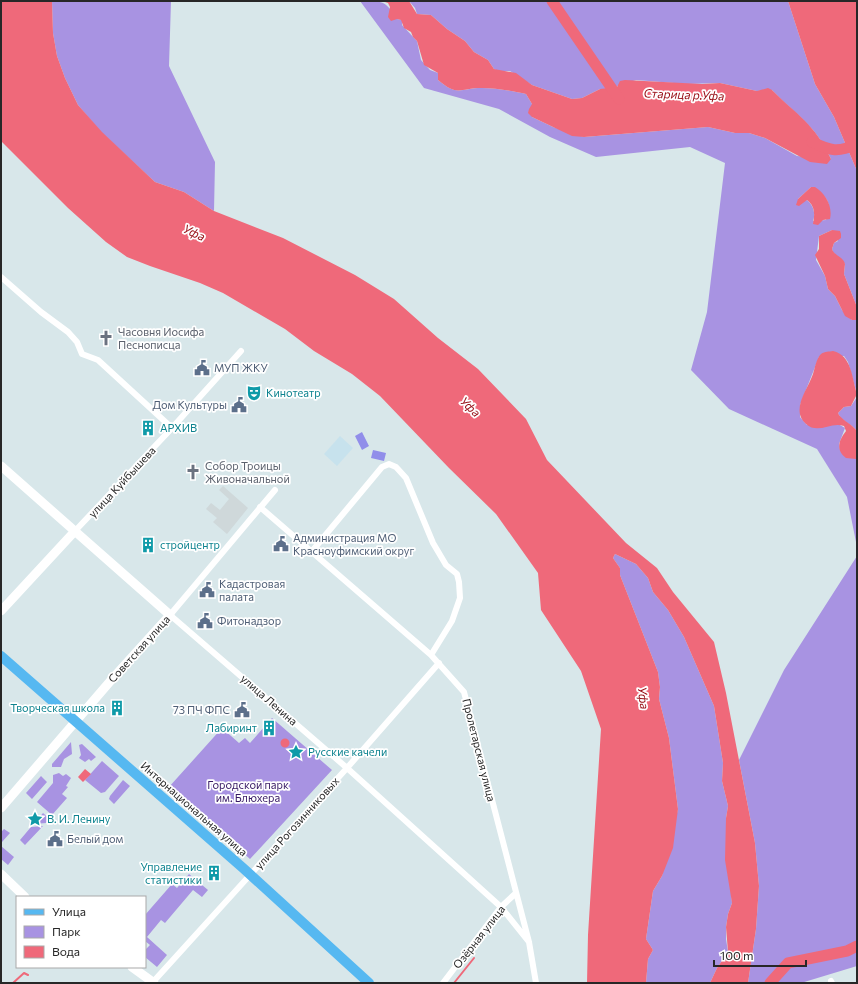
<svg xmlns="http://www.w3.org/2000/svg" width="858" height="984" font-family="Commissioner,sans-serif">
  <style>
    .education { fill: #c7e2ed }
    .green { fill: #a893e2; fill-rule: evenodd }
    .pitch { fill: #918eea }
    .plaza { fill: #cfd8da }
    .water { fill: #ef697a }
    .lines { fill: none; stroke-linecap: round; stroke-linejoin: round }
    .stream { stroke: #ef697a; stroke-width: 2 }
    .river { stroke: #ef697a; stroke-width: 11 }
    .minor { stroke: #fff; stroke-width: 6 }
    .secondary { stroke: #fff; stroke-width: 9 }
    .primary { stroke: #56b8f1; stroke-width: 10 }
    .labels { text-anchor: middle; stroke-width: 3.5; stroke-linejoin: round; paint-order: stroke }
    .worship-label { font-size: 11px; fill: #5b616d; stroke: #fff; text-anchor: start }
    .service-label { font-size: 11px; fill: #4e5e75; stroke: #fff; text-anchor: start }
    .culture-label { font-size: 11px; fill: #0d838f; stroke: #fff; text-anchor: start }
    .street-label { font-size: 11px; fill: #272727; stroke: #fff }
    .park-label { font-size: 11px; fill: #361863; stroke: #fff }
    .water-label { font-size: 12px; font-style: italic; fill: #960c13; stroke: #fff }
  </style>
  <rect width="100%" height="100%" fill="#d8e7ea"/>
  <path class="education" d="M340 436 353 448 337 466 324 454Z"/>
  <path class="green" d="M52 1H171L169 66 215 162 214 211 184 192 155 182 101 132 78 105 65 78 57 56 53 33Z
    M360 1C383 1 385 0 397 19L402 20V25L417 41 421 60 430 70 438 73V80C458 97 460 88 482 88 495 88 513 91 526 94L532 104V117L553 127 584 137 708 127 735 133H749L765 138 797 156 831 159C816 125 796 115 772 90L757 91 720 83 687 84 636 80 608 89H600L582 98 572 99 532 85 510 71H498L494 69 488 60 474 52 465 41 447 29 431 15 417 14 415 8 409 1H788L815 84 834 117 857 171V307L844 274 845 264 833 252 832 249 834 243 838 241 832 230 819 236 816 260 825 276 828 289 835 296 842 310 852 320H857V394L848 362 844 356 819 357 800 405V417L807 425H840L845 428 839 444 840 450 857 458V547L847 497 817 449 729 409 691 370 707 312 725 163 690 147 596 157 550 137 499 109 424 88ZM811 187C827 196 833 202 826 220L813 221C816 213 813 205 807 200L804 201 798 199Z
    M857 397V431C852 424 841 421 838 413L844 407 851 406Z
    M615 554 636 564 648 578 653 592 668 610 684 637 714 706 723 763 722 781 728 806 726 818V839L732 903 728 914 726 927V939L728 952 717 968 710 983H646L648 959 653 950 646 939 653 891 662 876 678 809 669 738 659 699 660 687 658 672 620 575V568L613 558Z
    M857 556V966L801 983H748L756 929 759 886 755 843 739 760 784 670Z
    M272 718 332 770 250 859 205 819 207 816 200 811 198 813 169 787 222 728 239 743 245 738 250 743Z
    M71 742 72 754 64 759 61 767H52V764Z
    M82 744 96 757 91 761 89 759 85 762 79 758 81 755 79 745Z
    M102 761 119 776 105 792 101 793 85 780Z
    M59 773 63 776 66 774 71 778 66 786 68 787 62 794 67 798 52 815 37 802 53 783V775Z
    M41 776 47 782 32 799 26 793Z
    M123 780 130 786 114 804 109 799 110 796Z
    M43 813 50 819 46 823 34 824Z
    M43 826 25 845 20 840 31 827Z
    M4 829 10 833 2 842 1 832Z
    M1 846 14 857 8 865 1 859Z
    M189 874 208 890 202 897 193 890 165 923 161 920 147 937 167 955 157 967 145 957V950L150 945 145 941V915L172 884 177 888Z"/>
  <path class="pitch" d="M362 432 369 446 362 450 355 436Z
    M373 450 386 453 384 461 371 458Z"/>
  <path class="plaza" d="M223 486 248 508 227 534 213 522 217 518 206 509 211 503 220 510 229 499 219 490Z"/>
  <path class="water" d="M1 1H52L53 33 57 56 65 78 78 105 102 132 155 182 184 192 214 211 283 238 355 275 394 299 438 338 478 369 526 419 547 460 626 543 657 568 673 592 714 642 726 693 755 843 759 886 756 929 748 983H710L717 968 728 952 726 927 728 914 732 903 725 860 726 818 728 806 722 781 723 763 714 706 684 637 668 610 653 592 648 578 636 564 615 554 613 558 620 568V575L658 672 660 687 659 699 669 738 678 809 673 848 662 876 653 891 646 939 653 950 648 959 646 983H587L588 935 601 729 581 671 541 610 538 573 496 514 449 468 380 396 352 374 314 351 285 329 223 293 200 283 150 266 127 257 106 242 68 208 1 141Z
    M382 1H409L417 14 431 15 447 29 465 41 474 52 488 60 494 69 516 73 532 85 572 99 582 98 600 89 617 87 620 81 625 80 702 84 720 83 757 91 768 88 772 90C797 115 815 124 831 159L827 164 810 162 765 138 749 133H735L708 127 584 137 572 136 532 117 528 113 529 109 532 104 526 94C513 91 495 88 482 88 459 88 458 97 438 80V73L424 65 417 41 413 37 411 32 404 28 401 20 397 19 391 21 388 17 390 7 388 3Z
    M788 1H857V171L834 117 815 84Z
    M811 187H815C825 193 833 206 830 219L823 220 818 225 813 224C815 214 815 206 807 200L799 206 796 205 798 199Z
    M832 230 840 231 841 234V238L834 243 832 249C834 256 843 256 845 264L844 274 857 307V320H852L845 316 835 296 828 289 825 276 815 255 819 249V236Z
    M833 351C852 355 852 379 857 394L851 406 844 407 838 413C840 419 852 424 857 431L856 459 846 458C835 450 839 440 846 431L844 426C831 421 818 435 806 424 790 410 808 389 813 374 815 368 816 359 821 354 825 351 829 352 833 351Z
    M280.5 743a4.5 4.5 0 1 1 9 0a4.5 4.5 0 1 1-9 0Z
    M85 769 91 774 83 782 78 777Z"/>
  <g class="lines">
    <path class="stream" d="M13 983 24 973 28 975
      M454 983 474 958"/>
    <path class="river" d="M552 1 619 99
      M812 142C831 151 838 153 857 144
      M770 983 788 963 847 951 857 946"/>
    <path class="minor" d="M1 277 41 312 68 332 77 342 82 354 98 360 172 428
      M275 490 170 615 347 768 501 907 529 942
      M260 507 431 655 464 692 529 942 536 983
      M75 531 172 428 241 351
      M313 550 382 467 389 464 396 467 406 478 433 543 446 565 457 574 459 582 460 598 452 621 431 655
      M831 981 832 983
      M153 982 347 768 439 663
      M443 983 501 907 516 893"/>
    <path class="secondary" d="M1 466 170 615 113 678 1 808
      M1 611 75 531
      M1 874 25 897
      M132 967 154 983"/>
    <path class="primary" d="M1 656 243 868 369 983"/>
  </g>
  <defs>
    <symbol id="church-bare" viewBox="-9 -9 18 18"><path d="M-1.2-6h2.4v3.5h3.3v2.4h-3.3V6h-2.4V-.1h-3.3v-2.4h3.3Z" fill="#6b7280" stroke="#fff" stroke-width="2.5" paint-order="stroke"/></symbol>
    <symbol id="civic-bare" viewBox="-9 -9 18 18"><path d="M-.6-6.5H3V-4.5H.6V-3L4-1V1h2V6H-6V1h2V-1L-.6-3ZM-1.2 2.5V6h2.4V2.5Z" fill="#5c6f8a" stroke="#fff" stroke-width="2.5" paint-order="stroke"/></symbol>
    <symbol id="theatre-bare" viewBox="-9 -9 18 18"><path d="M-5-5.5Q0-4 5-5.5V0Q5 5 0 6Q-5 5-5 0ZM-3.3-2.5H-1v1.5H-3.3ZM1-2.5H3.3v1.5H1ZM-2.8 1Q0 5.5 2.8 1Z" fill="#0f9aa8" stroke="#fff" stroke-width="2.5" paint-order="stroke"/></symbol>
    <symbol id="building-bare" viewBox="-9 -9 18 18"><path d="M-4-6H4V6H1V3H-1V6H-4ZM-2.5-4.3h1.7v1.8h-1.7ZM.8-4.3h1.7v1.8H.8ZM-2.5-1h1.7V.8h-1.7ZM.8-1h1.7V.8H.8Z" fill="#0f9aa8" stroke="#fff" stroke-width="2.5" paint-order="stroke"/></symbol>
    <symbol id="sight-bare" viewBox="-9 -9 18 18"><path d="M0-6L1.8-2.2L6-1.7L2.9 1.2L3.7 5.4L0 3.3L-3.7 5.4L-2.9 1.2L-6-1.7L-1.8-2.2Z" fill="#0f9aa8" stroke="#fff" stroke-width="2.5" paint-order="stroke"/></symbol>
  </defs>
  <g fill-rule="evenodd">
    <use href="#church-bare" x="95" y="327" width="22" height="22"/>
    <use href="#civic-bare" x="191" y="357" width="22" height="22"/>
    <use href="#theatre-bare" x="243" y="382" width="22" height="22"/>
    <use href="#civic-bare" x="228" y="394" width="22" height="22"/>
    <use href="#building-bare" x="137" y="417" width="22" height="22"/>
    <use href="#church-bare" x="182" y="461" width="22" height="22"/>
    <use href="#civic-bare" x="270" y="533" width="22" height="22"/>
    <use href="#building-bare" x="137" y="534" width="22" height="22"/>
    <use href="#civic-bare" x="196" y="579" width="22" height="22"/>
    <use href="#civic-bare" x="194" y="610" width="22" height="22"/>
    <use href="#building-bare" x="106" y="697" width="22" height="22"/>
    <use href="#civic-bare" x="231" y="699" width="22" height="22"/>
    <use href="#building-bare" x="258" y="717" width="22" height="22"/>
    <use href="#sight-bare" x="285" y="741" width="22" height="22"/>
    <use href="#sight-bare" x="24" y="808" width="22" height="22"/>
    <use href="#civic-bare" x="44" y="828" width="22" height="22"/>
    <use href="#building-bare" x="203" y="862" width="22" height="22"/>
  </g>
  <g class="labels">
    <g class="worship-label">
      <text x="118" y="336">Часовня Иосифа<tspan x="118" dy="13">Песнописца</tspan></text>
      <text x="205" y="470">Собор Троицы<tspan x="205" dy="13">Живоначальной</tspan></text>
    </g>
    <g class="service-label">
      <text x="214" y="372">МУП ЖКУ</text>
      <text x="227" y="409" text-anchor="end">Дом Культуры</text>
      <text x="293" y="542">Администрация МО<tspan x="293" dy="13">Красноуфимский округ</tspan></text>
      <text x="219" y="588">Кадастровая<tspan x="219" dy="13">палата</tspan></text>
      <text x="217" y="625">Фитонадзор</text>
      <text x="230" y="714" text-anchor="end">73 ПЧ ФПС</text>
      <text x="67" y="843">Белый дом</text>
    </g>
    <g class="culture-label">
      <text x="266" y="397">Кинотеатр</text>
      <text x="160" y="432">АРХИВ</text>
      <text x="160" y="549">стройцентр</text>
      <text x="105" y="712" text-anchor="end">Творческая школа</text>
      <text x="257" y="732" text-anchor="end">Лабиринт</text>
      <text x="308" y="756">Русские качели</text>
      <text x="47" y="823">В. И. Ленину</text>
      <text x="202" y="871" text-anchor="end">Управление<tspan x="202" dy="13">статистики</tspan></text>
    </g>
    <g class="street-label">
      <text transform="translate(122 482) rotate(-47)" y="4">улица Куйбышева</text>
      <text transform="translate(139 649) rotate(-48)" y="4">Советская улица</text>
      <text transform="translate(269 700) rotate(41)" y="4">улица Ленина</text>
      <text transform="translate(479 750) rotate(76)" y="4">Пролетарская улица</text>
      <text transform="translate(194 809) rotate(41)" y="4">Интернациональная улица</text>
      <text transform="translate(297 823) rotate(-48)" y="4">улица Рогозинниковых</text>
      <text transform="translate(479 937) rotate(-52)" y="4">Озёрная улица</text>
    </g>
    <g class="park-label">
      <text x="248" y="789">Городской парк<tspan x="248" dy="13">им. Блюхера</tspan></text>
    </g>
    <g class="water-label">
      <text transform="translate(684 95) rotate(2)" y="4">Старица р.Уфа</text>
      <text transform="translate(194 233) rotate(25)" y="4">Уфа</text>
      <text transform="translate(470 407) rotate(44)" y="4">Уфа</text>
      <text transform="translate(643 698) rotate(83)" y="4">Уфа</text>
    </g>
  </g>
  <rect width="858" height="984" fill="none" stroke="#272727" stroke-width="4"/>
  <rect x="16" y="896" width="130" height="72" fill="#ffffff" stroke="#a9a9a9"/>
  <rect x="24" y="909" width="20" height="6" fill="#56b8f1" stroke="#a9a9a9"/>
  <text x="52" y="916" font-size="12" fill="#272727">Улица</text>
  <rect x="24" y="926" width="20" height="12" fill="#a893e2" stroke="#a9a9a9"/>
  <text x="52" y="936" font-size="12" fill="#272727">Парк</text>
  <rect x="24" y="946" width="20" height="12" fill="#ef697a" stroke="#a9a9a9"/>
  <text x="52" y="956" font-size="12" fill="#272727">Вода</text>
  <path d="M714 960v6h92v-6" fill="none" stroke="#272727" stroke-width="2"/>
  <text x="720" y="960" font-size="12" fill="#272727" stroke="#ffffff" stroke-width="3" paint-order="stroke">100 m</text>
</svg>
